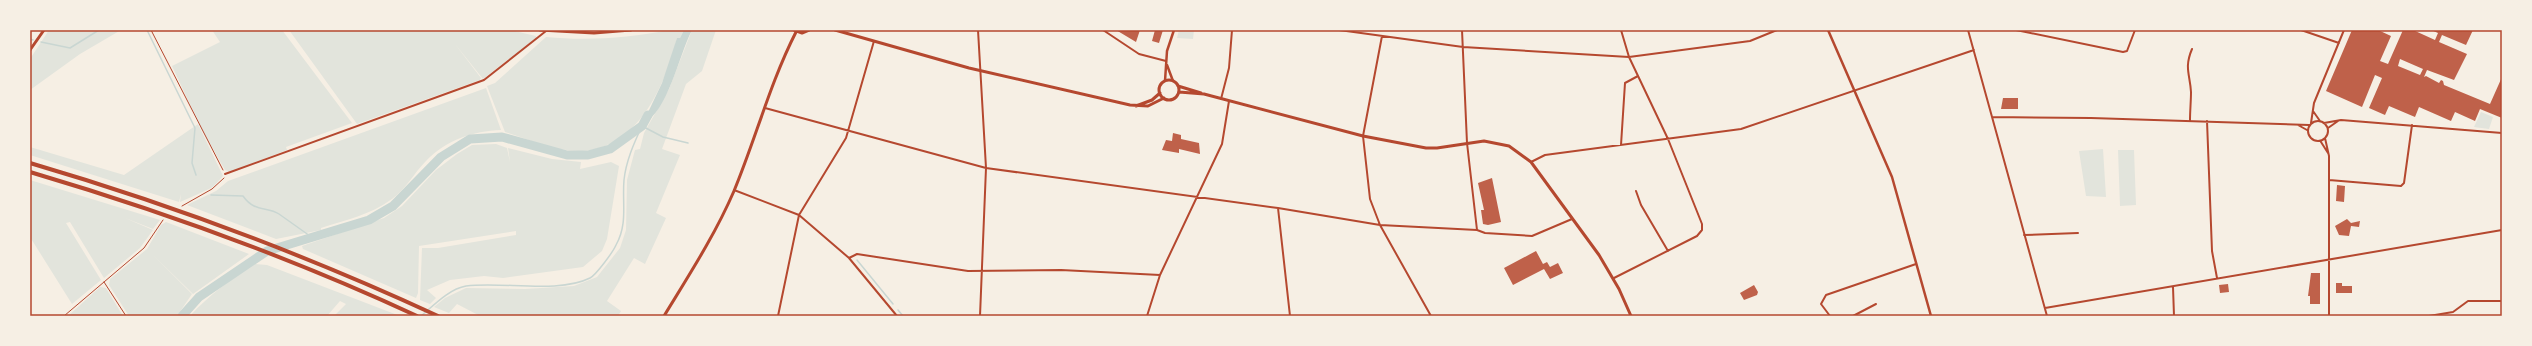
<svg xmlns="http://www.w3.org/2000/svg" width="2532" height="346" font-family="'Titillium Web',sans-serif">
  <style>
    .green { fill: #e2e4dc }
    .water { fill: #c9d6d2 }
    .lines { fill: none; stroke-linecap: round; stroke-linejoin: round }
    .stream { stroke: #c9d6d2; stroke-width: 1.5 }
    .river { stroke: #c9d6d2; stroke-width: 9 }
    .building { fill: #bf614a; fill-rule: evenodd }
    .path { stroke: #b5482f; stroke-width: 1 }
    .minor { stroke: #b5482f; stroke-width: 2 }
    .tertiary { stroke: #b5482f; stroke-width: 2.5 }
    .secondary { stroke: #b5482f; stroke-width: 3 }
    .motorway { stroke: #b5482f; stroke-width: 4 }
    .neatline { fill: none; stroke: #b5482f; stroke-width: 1.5 }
  </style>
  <rect width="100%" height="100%" fill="#f6efe4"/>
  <path class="green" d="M49 30H121L80 54 30 90V59Z
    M212 30H282L352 123 286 147 287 150 230 172 225 170 203 132 172 66 220 42Z
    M289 30H510L536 36V38L483 79 455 44 481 78 480 80 357 124Z
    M669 30H684L680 38H677C665 86 638 148 582 151 557 152 528 139 505 132L487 86 495 83 546 37C587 41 629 38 669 30Z
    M692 30H716L702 71 686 84 662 149 680 155 656 213 666 218 645 264 634 258 607 301 621 311 618 316H480L457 304 449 313 434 307 445 298 466 288 525 289 574 286 597 277 620 248 626 230 627 180 635 150 640 149 644 133 669 89Z
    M1179 30H1194L1193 39 1177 38Z
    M486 88 501 130C473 131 446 140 426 161 414 173 406 189 392 199 370 215 346 220 321 228V230L276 239 187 205 216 191 228 181Z
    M2481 112 2493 117 2489 129 2474 127Z
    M198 124 223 176 213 187 196 195 192 193 196 195 180 202 181 194 179 202 30 155V147L124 175Z
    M496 144 507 148 510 162 508 148 552 159 581 162 580 169 611 162 619 166 607 239 602 251 583 267 503 278 484 276 450 280 427 290 436 298 430 304 420 300 422 248H438L516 235V231L419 246 418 293 416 298 303 249 302 246 384 218 402 206 436 170 457 154 472 145Z
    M2103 149 2106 197 2086 196 2079 151Z
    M2118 150H2134L2136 205 2120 206Z
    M30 180 160 220 153 229 125 218 153 230 140 248 104 278 70 222 66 223 101 280 72 304 30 237Z
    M166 222 249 254 193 294 153 255 192 294 177 316H129L109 285 110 279 147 249 161 225Z
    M255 264 267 265 400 316H334L346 304 340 301 327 316H190C209 295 231 279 255 264Z
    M100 287 106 288 123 316H68Z"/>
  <path class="water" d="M684 30H692C678 57 669 110 642 125L662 83 677 38H680Z"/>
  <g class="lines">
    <path class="stream" d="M147 30 195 128 192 163 196 175
      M30 39 33 40
      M41 42 70 48 99 30
      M211 195 243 196C255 213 267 206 279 214 289 221 300 229 310 236
      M857 260 893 304
      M898 310 903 316
      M421 316C434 305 449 289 466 286 501 281 558 294 590 278 596 275 613 252 616 245 628 224 622 203 624 180 626 161 634 143 642 126L663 137 688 143"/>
    <path class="river" d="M182 316 199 297 267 251 369 220 393 206 441 157 470 139 502 137 567 155H588L610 149 642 126 648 115"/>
  </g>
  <path class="building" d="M1116 30H1140L1136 42Z
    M1155 30H1163L1159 43 1152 41Z
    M2352 30H2378L2391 36 2380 61 2388 64 2403 30H2413L2435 40 2438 33 2431 30H2473L2466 45 2442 35 2439 42 2467 54 2454 80 2427 70 2424 77 2426 76 2439 83 2441 80 2443 81 2444 85 2490 104 2502 77V118L2480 109 2475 121 2455 112 2451 121 2419 107 2415 117 2389 106 2385 115 2369 108 2382 78 2375 75 2362 107 2326 91ZM2400 59 2423 69 2420 75 2398 66Z
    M2003 98H2018V109H2001Z
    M1173 133 1181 135V139L1199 143 1200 154 1179 149V153L1162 150 1166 140 1172 141Z
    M1492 178 1501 222 1488 225 1483 224 1481 210H1484L1478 183Z
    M2337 185 2345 186 2344 202 2336 201Z
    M2347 219 2351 223 2360 221 2359 227 2351 226 2349 236 2339 235 2335 226Z
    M1536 251 1543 264 1547 262 1550 267 1558 263 1563 273 1550 279 1544 269 1513 285 1504 268Z
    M2311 273H2320V304H2310V296H2308Z
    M2336 283H2342V286H2352V293H2336Z
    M2228 284 2229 292 2220 293 2219 285Z
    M1754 285 1758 292 1757 295 1744 300 1740 293Z"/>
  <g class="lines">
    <path class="path" d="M151 30 223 170
      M182 206 212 189 224 178
      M104 282 126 316
      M64 316 144 248 163 220"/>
    <path class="minor" d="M978 30 986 168 980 316
      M1103 30 1139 54 1166 61
      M1339 30 1463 47 1629 57 1750 41 1777 30
      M1462 30 1467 143 1477 230
      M1968 30 2047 316
      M2016 30 2123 52 2127 51 2135 30
      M2301 30 2339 43
      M1382 36 1363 136 1370 199 1380 225 1431 316
      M1221 99 1229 68 1232 30
      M765 108 986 168 1278 208 1380 225 1477 230 1485 233 1532 236 1572 219
      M2313 111 2320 121
      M1992 117 2091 118 2309 125
      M2190 120C2190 111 2191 101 2191 92 2190 74 2184 68 2192 49
      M2308 131a10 10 0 1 1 20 0a10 10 0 1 1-20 0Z
      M2207 121 2212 251 2217 278
      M2311 123 2314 103 2344 30
      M2324 123 2341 120 2502 133
      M2298 125 2307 130
      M2328 128 2338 121
      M2325 138 2329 156V316
      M2321 142 2328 153
      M1621 145 1625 83 1638 76
      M1531 162 1545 155 1741 129 1974 50
      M225 174 484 80 546 31
      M2329 180 2401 186 2404 183 2412 125
      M734 190 799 215 849 258 897 316
      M1636 191 1641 205 1668 251
      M1278 208 1290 316
      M2024 235 2078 233
      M849 258 857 254 968 271 1061 270 1160 275
      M1614 278 1697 236 1702 230V224L1668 139 1629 57 1621 30
      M2173 287 2174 316
      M2045 308 2502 230
      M778 316 799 215 846 138 874 41
      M1147 316 1160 275 1222 144 1229 101
      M1830 316 1821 304 1826 295 1916 264
      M1853 316 1876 304
      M2429 316 2453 312 2468 301H2502"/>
    <path class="tertiary" d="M1828 30 1892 177 1931 316
      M1167 65 1173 81
      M1165 81 1167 51 1174 30"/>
    <path class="secondary" d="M540 30 594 33 631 30
      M794 30 802 33 809 30
      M835 30 969 68 1130 105 1148 106 1164 98
      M30 50 44 30
      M1159 90a10 10 0 1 1 20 0a10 10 0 1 1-20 0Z
      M1178 86 1201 93
      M1179 92 1204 94 1363 136 1426 148H1437L1484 141 1509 146 1531 162 1599 255 1619 289 1631 316
      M1136 106 1152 100 1160 93
      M664 316C689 275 715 235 734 191 756 138 770 83 796 32"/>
    <path class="motorway" d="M30 163C170 204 306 255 438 316
      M30 172C162 211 292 258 417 316"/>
  </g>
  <rect width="2532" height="346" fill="none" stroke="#f6efe4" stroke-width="62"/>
  <rect x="31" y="31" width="2470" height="284" class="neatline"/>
</svg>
